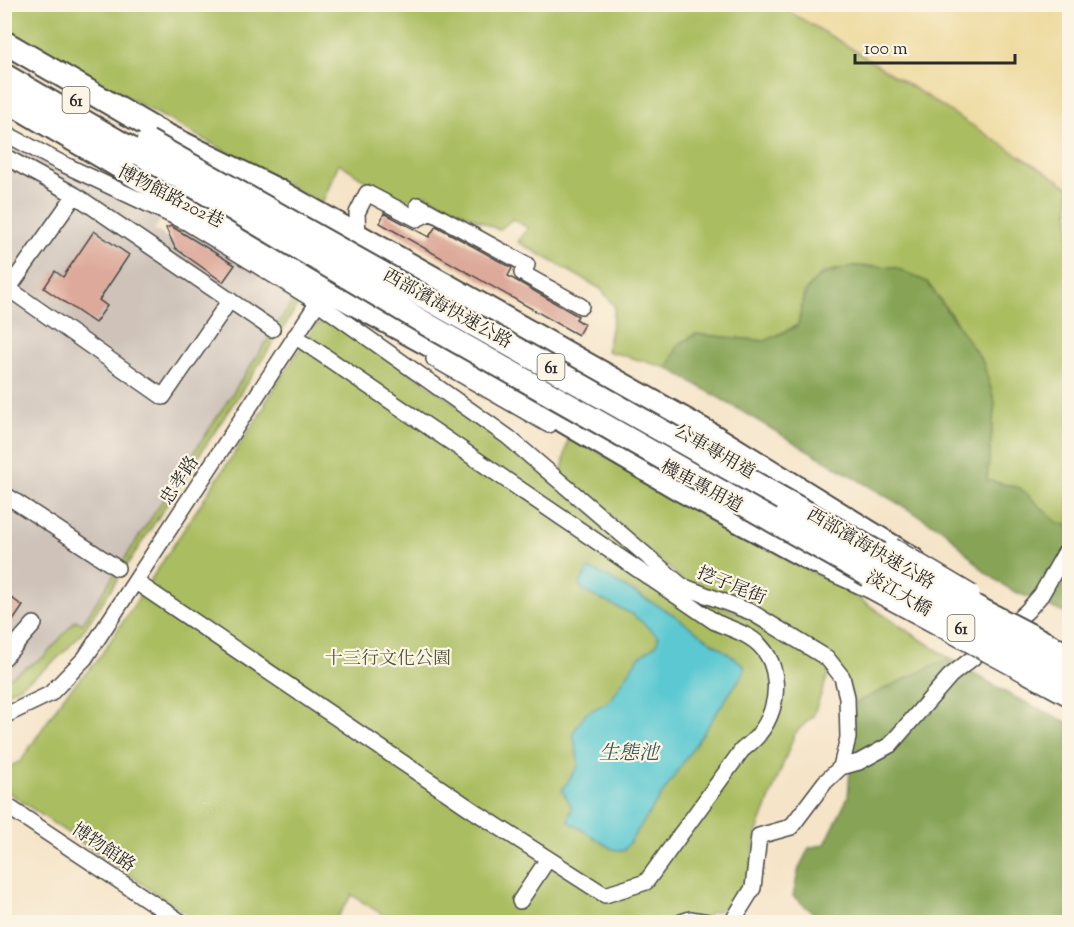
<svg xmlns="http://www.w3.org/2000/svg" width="1074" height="927" font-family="'Sorts Mill Goudy','Noto Serif TC',serif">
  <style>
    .industrial { fill: #cec2b9 }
    .green { fill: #aabd60; stroke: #6a7446; stroke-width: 1.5 }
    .forest { fill: #87a456; stroke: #596840; stroke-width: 1.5 }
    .sand { fill: #eeda9e; stroke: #8c8264; stroke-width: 1.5 }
    .water { fill: #5cc9d2; stroke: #447a7e; stroke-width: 1.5 }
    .building { fill: #dda99a }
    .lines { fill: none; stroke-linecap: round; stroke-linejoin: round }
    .minor-casing { stroke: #494743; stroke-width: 18 }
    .highway-casing { stroke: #494743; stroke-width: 26 }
    .minor { stroke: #fff; stroke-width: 15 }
    .highway { stroke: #fff; stroke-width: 22 }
    .minor-bridge-casing { stroke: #494743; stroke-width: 18; stroke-linecap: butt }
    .highway-bridge-casing { stroke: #494743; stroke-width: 26; stroke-linecap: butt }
    .minor-bridge { stroke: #fff; stroke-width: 15 }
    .highway-bridge { stroke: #fff; stroke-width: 22 }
    .labels { text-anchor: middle; stroke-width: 4.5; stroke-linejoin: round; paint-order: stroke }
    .shield { fill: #fcf5e5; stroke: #6a6863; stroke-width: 1.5 }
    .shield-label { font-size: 16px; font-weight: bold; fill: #2b2b2b }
    .street-label { font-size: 18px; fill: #2b2b2b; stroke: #fcf5e5 }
    .park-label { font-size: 18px; fill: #51573b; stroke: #fcf5e5 }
    .water-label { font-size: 20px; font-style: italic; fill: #3a5a5d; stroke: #fcf5e5 }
  </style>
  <rect width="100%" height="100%" fill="#fcf5e5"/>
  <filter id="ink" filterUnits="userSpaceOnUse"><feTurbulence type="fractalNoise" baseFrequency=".0167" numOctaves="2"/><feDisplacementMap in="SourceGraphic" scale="12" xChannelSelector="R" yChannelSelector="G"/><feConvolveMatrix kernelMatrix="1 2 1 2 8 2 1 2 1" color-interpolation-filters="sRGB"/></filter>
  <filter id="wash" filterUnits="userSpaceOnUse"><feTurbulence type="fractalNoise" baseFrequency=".008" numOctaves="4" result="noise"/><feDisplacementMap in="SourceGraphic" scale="24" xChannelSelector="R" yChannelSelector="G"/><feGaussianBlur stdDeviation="1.35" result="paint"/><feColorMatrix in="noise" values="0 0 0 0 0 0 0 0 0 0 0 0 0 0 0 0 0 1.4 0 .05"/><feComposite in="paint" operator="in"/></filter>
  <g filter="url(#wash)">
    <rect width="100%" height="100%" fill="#f5e4c8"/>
    <path class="industrial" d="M5 141 163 216 154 229 173 243 185 226 297 295 82 624 44 657 5 680Z"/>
    <path class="green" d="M5 4 778 5 843 43 1069 187V526L1057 523 1020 488 987 480 995 402 958 324 927 282 894 267 853 266 822 273 804 292 798 325 765 341 695 334 678 345 668 368 607 351 615 307 601 289 518 242 528 228 513 219 499 230 426 195 415 209 408 200 378 189 339 163 322 204 5 30Z
      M297 295 302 299 86 627C63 657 38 677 5 694V680L44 657 76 620 82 624Z
      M326 314 487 426 679 588 741 614 831 667 813 716 795 733 756 834 748 893 739 888C731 902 725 911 709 913L707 919 677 922H394L352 895 334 922H198L5 790V769L21 761 64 696 97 661 266 405 265 403 316 324 319 325Z
      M569 434 680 501 844 589 949 658 855 703 838 664 685 582 561 476Z"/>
    <path class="forest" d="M853 266 894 267 927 282 983 362 995 402 987 480 1020 488 1057 522 1069 526V615L1011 590 986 573 945 531 668 368 678 345 696 334 765 341 798 326C806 282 809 276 853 266Z
      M949 658 1010 695 1069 723V922H824L793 896 799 868 809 848 825 844 848 797 855 703Z"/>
    <path class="sand" d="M778 5H1069V187L843 43Z"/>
    <path class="water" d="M588 569 596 571 669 612 744 665V672L624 851 612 849 568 821 572 807 562 790 579 765 573 733 585 714 610 701 638 658 657 644 658 636 632 614 587 593 579 585Z"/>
    <g id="blocks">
      <path class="building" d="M384 213 429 237 436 226 512 268 508 276 578 316 576 319 584 324 578 335 380 223Z
        M171 226 235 265 223 282 175 248 166 228Z
        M94 231 129 255 99 300 107 306 95 323 44 288 55 271 63 277Z
        M4 593 23 606 4 634Z"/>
    </g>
  </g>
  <g filter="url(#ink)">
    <use href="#blocks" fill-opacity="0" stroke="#494743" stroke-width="1.5"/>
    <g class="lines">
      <defs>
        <path id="minor" d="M4 129 12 137 61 163 188 223 317 302 508 437 682 586 751 612 827 658 842 677 847 697 848 738 841 767 825 782 791 827 759 836 753 888 732 922
          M4 156 75 195 272 329
          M418 205 527 265 522 273 581 306
          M358 236 357 213 367 193 417 219 431 212
          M9 289 163 397 230 300
          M4 295 75 195
          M434 359 549 425
          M4 494 117 568
          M822 569 869 590
          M136 582 477 813 605 895 646 882 742 750C748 745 755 740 759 734 782 706 783 657 749 637 739 631 726 627 715 622L295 336
          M4 658 34 624
          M4 716 50 694 85 658 322 296
          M841 767 859 762 890 745 950 676 994 641 1027 611 1041 595 1065 553
          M4 804 181 922
          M520 901 548 859
          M681 922 690 919 708 922"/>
        <path id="highway" d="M4 42 154 129 279 191 709 433 913 559
          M4 75 140 154
          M4 99 327 289 488 377 679 489 815 562 854 568"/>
      </defs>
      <use href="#minor" class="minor-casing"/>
      <use href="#highway" class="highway-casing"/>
      <use href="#minor" class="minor"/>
      <use href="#highway" class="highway"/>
      <defs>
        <path id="minor-bridge" d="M784 513 978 624 1062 668
          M893 546 972 593
          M869 590 1070 699"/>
        <path id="highway-bridge" d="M148 141 953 595 1070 656
          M140 154 428 325 965 630 1070 685"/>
      </defs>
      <use href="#minor-bridge" class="minor-bridge-casing"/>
      <use href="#highway-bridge" class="highway-bridge-casing"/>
      <use href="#minor-bridge" class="minor-bridge"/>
      <use href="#highway-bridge" class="highway-bridge"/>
    </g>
  </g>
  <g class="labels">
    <g class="shield">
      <rect x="62.5" y="87" width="27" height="26" rx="4.5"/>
      <rect x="537.5" y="354" width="27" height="26" rx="4.5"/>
      <rect x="947.5" y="615" width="27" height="26" rx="4.5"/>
    </g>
    <g class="shield-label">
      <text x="76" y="106">61</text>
      <text x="551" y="373">61</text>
      <text x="961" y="634">61</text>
    </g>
    <g class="street-label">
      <text transform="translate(171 196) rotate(27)" y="6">博物館路202巷</text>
      <text transform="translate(448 308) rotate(29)" y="6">西部濱海快速公路</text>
      <text transform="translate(715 451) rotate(30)" y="6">公車專用道</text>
      <text transform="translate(179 480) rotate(-57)" y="6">忠孝路</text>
      <text transform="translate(702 486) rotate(28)" y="6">機車專用道</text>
      <text transform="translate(871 548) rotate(30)" y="6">西部濱海快速公路</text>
      <text transform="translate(732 585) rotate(22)" y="6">挖子尾街</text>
      <text transform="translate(899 593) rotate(30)" y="6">淡江大橋</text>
      <text transform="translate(104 847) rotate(34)" y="6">博物館路</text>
    </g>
    <g class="park-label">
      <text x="388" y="664">十三行文化公園</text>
    </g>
    <g class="water-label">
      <text x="629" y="759">生態池</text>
    </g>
  </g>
  <rect width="1074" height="927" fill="none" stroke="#fcf5e5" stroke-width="24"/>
  <path d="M855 54v9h160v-9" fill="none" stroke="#2b2b2b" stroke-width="3"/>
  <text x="864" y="54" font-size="18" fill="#2b2b2b" stroke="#fcf5e5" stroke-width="4.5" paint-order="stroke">100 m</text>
</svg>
